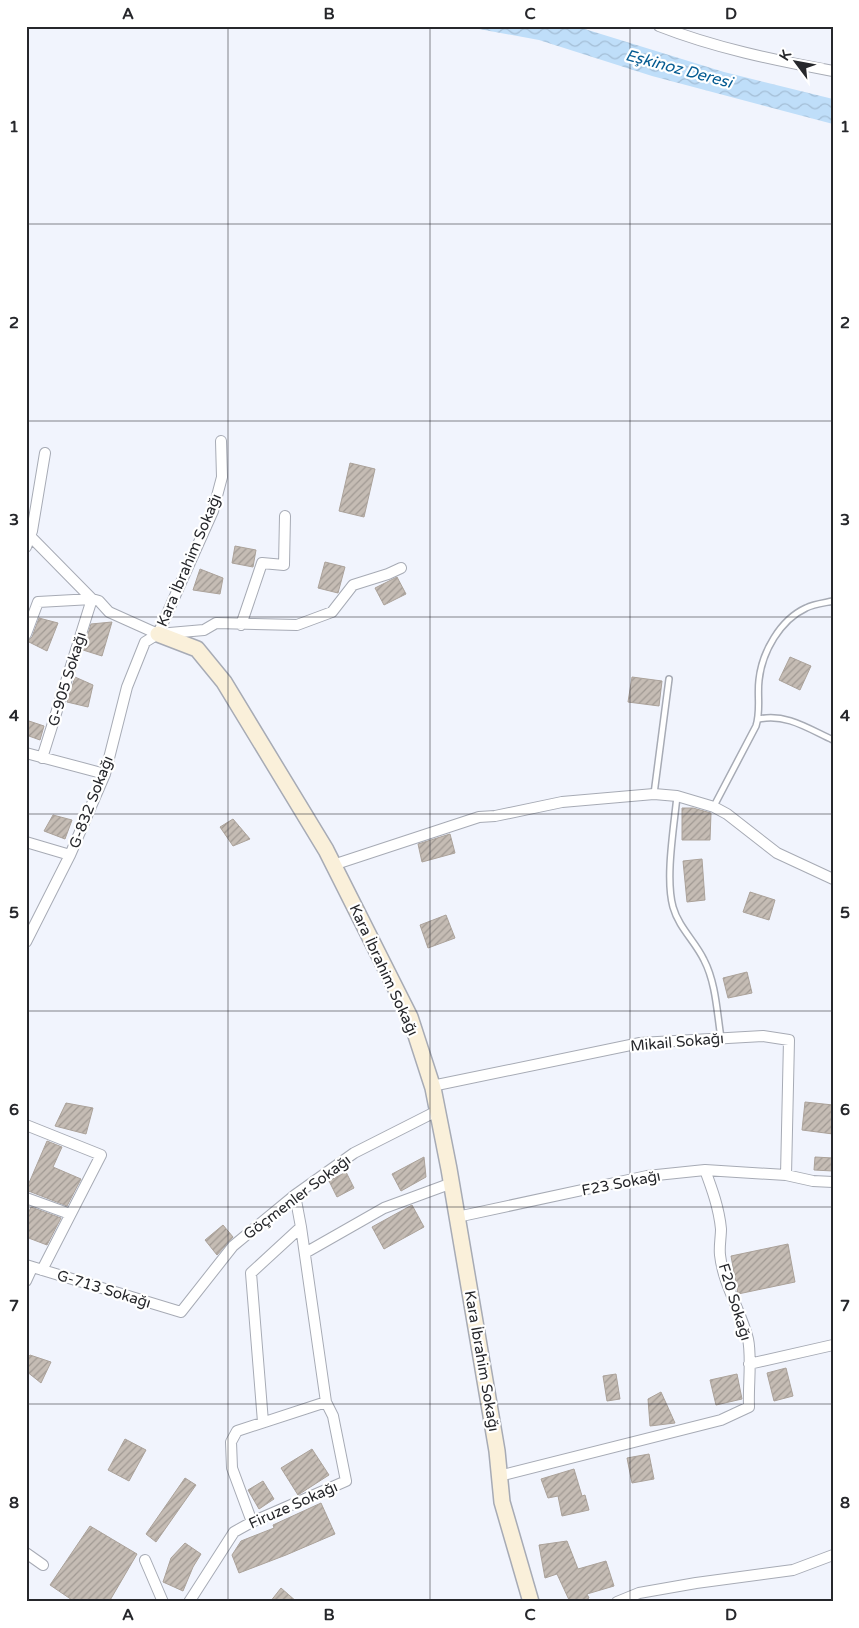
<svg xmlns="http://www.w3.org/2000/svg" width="859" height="1628" font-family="'Varela Round',sans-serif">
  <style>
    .water { fill: url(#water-waves) }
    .building { fill: url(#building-hatch); stroke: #aba29a }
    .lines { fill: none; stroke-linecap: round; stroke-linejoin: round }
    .lane-casing { stroke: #a7abb5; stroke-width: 8 }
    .street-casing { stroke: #a7abb5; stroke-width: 12 }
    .secondary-casing { stroke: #a7abb5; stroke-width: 18 }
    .lane { stroke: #fff; stroke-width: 5 }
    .street { stroke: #fff; stroke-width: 10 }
    .secondary { stroke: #faf0da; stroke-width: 15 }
    .grid { fill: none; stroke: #26272b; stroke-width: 1; stroke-opacity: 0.55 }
    .labels { text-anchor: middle; stroke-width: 4.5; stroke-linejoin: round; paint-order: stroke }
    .street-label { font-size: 15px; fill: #26272b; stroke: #fff }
    .water-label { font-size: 16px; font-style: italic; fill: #065c92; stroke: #fff }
    .neatline { fill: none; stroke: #26272b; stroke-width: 2 }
    .grid-label { font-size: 16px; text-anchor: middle; font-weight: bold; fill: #26272b }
  </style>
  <defs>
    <pattern id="water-waves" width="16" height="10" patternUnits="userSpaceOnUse" patternTransform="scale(1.25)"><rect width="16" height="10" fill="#bfdef9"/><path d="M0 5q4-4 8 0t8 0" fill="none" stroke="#a4bed6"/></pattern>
    <pattern id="building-hatch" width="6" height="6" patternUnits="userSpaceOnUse" patternTransform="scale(1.25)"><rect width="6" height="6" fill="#c5bcb4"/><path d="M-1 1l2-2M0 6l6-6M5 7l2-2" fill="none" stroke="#a09993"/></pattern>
  </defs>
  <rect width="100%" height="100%" fill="#f1f4fd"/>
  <path class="water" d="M463 26H575L724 72 833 99V124L652 76 539 40Z"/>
  <path class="building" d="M350 463 375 469 364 517 339 511Z
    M235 546 256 550 253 567 232 563Z
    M325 562 345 567 338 593 318 588Z
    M200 569 223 578 220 594 193 590Z
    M397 577 406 594 384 605 375 588Z
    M39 618 58 623 47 651 27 641 32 637Z
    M112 622 102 656 83 650 91 624Z
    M790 657 811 666 800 690 779 680Z
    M75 677 93 685 88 707 67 702Z
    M632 677 662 681 659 706 628 702Z
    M26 720 44 726 40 740 26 735Z
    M682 808H693L711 813 710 840H682Z
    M53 815 72 820 65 839 44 831Z
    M233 819 250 839 233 846 220 827Z
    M450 834 455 853 422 862 418 844Z
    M702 859 705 900 687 902 683 861Z
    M750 892 775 900 769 920 743 912Z
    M446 915 455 938 428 948 420 925Z
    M747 972 752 993 728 998 723 978Z
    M805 1102 833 1105V1134L802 1130Z
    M66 1103 93 1108 86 1134 55 1126Z
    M47 1141 62 1147 53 1167 81 1179 67 1206 26 1190Z
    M424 1157 426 1177 401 1191 392 1174Z
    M815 1157 833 1158V1171L814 1170Z
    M346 1172 354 1188 337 1197 329 1181Z
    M412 1205 424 1227 384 1249 372 1227Z
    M31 1207 61 1218 47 1245 26 1237V1218Z
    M223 1225 233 1237 217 1255 205 1240Z
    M788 1244 795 1282 738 1294 731 1256Z
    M30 1355 51 1362 41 1383 26 1371V1360Z
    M786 1368 793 1396 774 1401 767 1373Z
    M616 1374 620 1399 607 1401 603 1376Z
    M737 1374 742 1399 716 1405 710 1380Z
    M661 1392 675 1423 650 1426 648 1399Z
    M125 1439 146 1450 129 1481 108 1470Z
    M312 1449 329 1475 298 1495 281 1468Z
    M649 1454 654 1479 632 1483 627 1458Z
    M574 1469 582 1496 585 1495 589 1510 562 1516 558 1496 548 1498 541 1479Z
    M185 1478 196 1485 156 1542 146 1534Z
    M263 1481 274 1499 259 1509 248 1490Z
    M321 1503 335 1534 286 1555 239 1573 232 1555 241 1541 274 1528 273 1525Z
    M90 1526 137 1554 109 1602H75L50 1585Z
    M567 1541 578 1569 606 1561 614 1586 587 1594 589 1598 582 1602H570L557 1574 545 1578 539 1545Z
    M185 1543 201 1554 193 1567 183 1591 163 1582 171 1558Z
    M281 1588 297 1602H270Z"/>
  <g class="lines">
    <defs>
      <path id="lane" d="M759 719C786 713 809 729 833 740
        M654 794 669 679
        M677 796C674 827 665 878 673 907 679 928 695 941 704 960 716 983 717 1013 721 1038
        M714 806 756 726C761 710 757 696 759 680 762 652 780 620 806 608 814 604 824 603 833 601"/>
      <path id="street" d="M659 26C715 48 774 60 833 71
        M30 536 92 599 99 601 109 612 158 634
        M26 547 32 531 45 453
        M241 625 262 563 284 565 285 516
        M26 634 38 602 92 599 42 758
        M158 634 213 511 222 477 221 441
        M26 753 105 774
        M26 842 70 855
        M333 865 479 817 495 816 562 802 654 794 677 796 714 807 727 814 777 853 833 879
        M26 942 70 855 105 774 127 687 145 642 158 634 204 630 216 623 297 625 332 612 353 585 388 574 401 568
        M432 1086 640 1043 763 1036 789 1040 786 1175
        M26 1125 101 1155 42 1270
        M26 1198 70 1214
        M457 1217 647 1176 705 1170 786 1175 813 1181 833 1182
        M301 1227 326 1402
        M305 1253 384 1208 452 1183
        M26 1265 181 1312 233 1246 295 1195 354 1153 437 1111
        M26 1281 32 1268
        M749 1364 833 1345
        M263 1422 251 1273 301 1227 295 1195
        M499 1476 721 1420 749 1407C748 1387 752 1357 748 1339 741 1311 723 1284 720 1255 719 1247 721 1237 721 1229 719 1208 712 1189 705 1170
        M26 1553 43 1565
        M145 1560 163 1602
        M189 1602 234 1532 252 1522 346 1481 333 1416 326 1402 237 1431 231 1442 232 1468 252 1522
        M617 1602 639 1593 696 1583 793 1570 833 1555"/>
      <path id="secondary" d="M158 634 197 649 224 682 326 850 410 1017 433 1088 449 1169 497 1451 502 1502 531 1602"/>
    </defs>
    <use href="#lane" class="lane-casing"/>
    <use href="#street" class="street-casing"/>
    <use href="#secondary" class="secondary-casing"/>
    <use href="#lane" class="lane"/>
    <use href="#street" class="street"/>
    <use href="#secondary" class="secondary"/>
  </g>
  <path class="grid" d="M228 26V1602M430 26V1602M630 26V1602M26 224H833M26 421H833M26 617H833M26 814H833M26 1011H833M26 1207H833M26 1404H833"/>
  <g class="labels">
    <g class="street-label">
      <text transform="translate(189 560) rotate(-67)" y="5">Kara İbrahim Sokağı</text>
      <text transform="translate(67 679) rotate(-73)" y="5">G-905 Sokağı</text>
      <text transform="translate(91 802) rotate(-69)" y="5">G-832 Sokağı</text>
      <text transform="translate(384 970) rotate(65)" y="5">Kara İbrahim Sokağı</text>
      <text transform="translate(677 1042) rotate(-5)" y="5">Mikail Sokağı</text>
      <text transform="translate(621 1183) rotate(-11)" y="5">F23 Sokağı</text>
      <text transform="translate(297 1197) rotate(-37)" y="5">Göçmenler Sokağı</text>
      <text transform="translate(104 1289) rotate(17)" y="5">G-713 Sokağı</text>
      <text transform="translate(735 1302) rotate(73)" y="5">F20 Sokağı</text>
      <text transform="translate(482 1361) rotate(80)" y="5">Kara İbrahim Sokağı</text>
      <text transform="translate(293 1505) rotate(-24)" y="5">Firuze Sokağı</text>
    </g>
    <g class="water-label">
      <text transform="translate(679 68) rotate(15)" y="6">Eşkinoz Deresi</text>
    </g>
  </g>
  <rect width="859" height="1628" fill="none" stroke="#ffffff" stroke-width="55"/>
  <g transform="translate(796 62) rotate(302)" stroke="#ffffff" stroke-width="4" paint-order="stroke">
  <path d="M0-4L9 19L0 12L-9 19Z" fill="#26272b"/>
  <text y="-8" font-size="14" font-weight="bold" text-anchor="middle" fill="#26272b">K</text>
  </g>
  <rect x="28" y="28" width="804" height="1572" class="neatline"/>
  <g class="grid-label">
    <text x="128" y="19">A</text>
    <text x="329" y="19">B</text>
    <text x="530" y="19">C</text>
    <text x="731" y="19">D</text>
    <text x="14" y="132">1</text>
    <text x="845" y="132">1</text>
    <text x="14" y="328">2</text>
    <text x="845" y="328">2</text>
    <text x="14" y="525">3</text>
    <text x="845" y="525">3</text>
    <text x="14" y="721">4</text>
    <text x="845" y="721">4</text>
    <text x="14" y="918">5</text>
    <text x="845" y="918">5</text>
    <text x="14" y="1115">6</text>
    <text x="845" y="1115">6</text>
    <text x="14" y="1311">7</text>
    <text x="845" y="1311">7</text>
    <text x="14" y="1508">8</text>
    <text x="845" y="1508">8</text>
    <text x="128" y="1620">A</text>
    <text x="329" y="1620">B</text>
    <text x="530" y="1620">C</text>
    <text x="731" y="1620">D</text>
  </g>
</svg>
